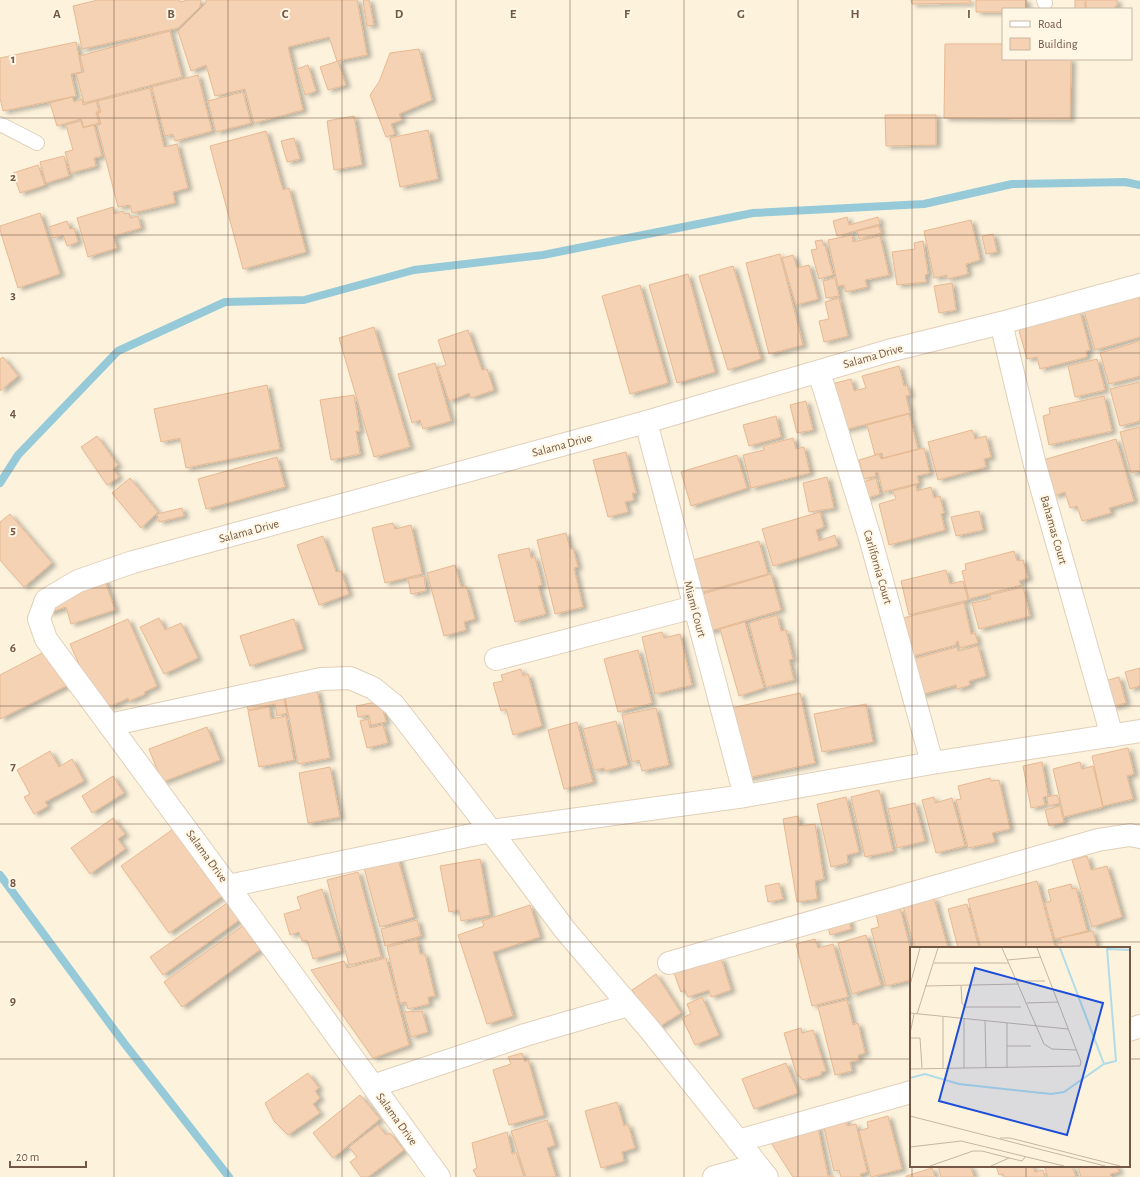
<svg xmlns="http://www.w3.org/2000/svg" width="1140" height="1177" font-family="'Alegreya Sans',sans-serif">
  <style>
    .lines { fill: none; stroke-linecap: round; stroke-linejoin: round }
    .stream { stroke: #97cad9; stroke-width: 8 }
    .building { fill: #f4d2b3; stroke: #e7b993; filter: url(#shadow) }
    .lane-casing { stroke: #e1cfb9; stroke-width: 16 }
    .street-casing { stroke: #e1cfb9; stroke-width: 24 }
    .lane { stroke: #fff; stroke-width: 14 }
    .street { stroke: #fff; stroke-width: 22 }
    .grid { fill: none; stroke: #735945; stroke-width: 1; stroke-opacity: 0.55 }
    .labels { text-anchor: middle; stroke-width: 4; stroke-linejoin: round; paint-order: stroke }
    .street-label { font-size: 12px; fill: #735945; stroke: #fff6e4 }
    .inset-river { fill: none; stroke: #b1dbe7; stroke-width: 2 }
    .inset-road { fill: none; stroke: #c6b5a0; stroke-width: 1 }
    .view { fill: #1d4ed8; fill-opacity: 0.15; stroke: #1d4ed8; stroke-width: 2 }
    .inset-edge { fill: none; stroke: #735945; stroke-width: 2 }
    .grid-label { font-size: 13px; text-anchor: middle; font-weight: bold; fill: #735945; stroke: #fff6e4; stroke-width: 4; stroke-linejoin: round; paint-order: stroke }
  </style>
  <defs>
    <filter id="shadow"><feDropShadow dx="4.5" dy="2.5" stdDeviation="2" flood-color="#0004"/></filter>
  </defs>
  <rect width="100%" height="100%" fill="#fdf3dd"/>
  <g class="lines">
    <path class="stream" d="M0 483 18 455 118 351 225 302 304 300 414 270 543 255 753 213 924 204 1012 184 1125 182 1140 185
      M0 875 124 1043 229 1177"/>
  </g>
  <path class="building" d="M98 0H179L180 2 188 0H201L200 7 178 28 82 49 73 6Z
    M206 0H357L367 55 337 61 329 37 288 47 303 110 254 123 245 89 215 96 206 65 191 71 178 31 206 3Z
    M363 0H369L374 25 367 26Z
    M911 0H970L971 3 912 4Z
    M976 0H1026V9H1003V12H976Z
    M1075 0H1085V9H1075Z
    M1086 0H1117V6H1115V9H1086Z
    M170 31 182 77 84 103 76 74 84 72 80 56Z
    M76 42 82 72 71 74 76 96 3 111 0 98V58Z
    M945 44H1003V59H1071L1070 119 944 118Z
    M419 49 432 100 399 114 402 120 391 124 395 134 386 137 370 95 379 82 390 53Z
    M338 61 346 85 328 90 320 67Z
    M308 65 316 91 305 95 297 69Z
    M198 75 212 131 175 141 173 134 165 136 152 87Z
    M150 88 164 147 177 144 188 188 173 192 175 203 132 213 130 205 118 207 97 125 101 124 98 113 101 112 98 101Z
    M243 92 251 123 216 132 208 101Z
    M72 97 74 102 82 99 83 105 96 101 99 112H96L99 123 84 127 81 119 57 126 50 103Z
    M885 115H936V145L886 146Z
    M354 116 362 165 334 170 327 121Z
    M81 121 83 128 94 125 102 156 94 158 96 166 71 173 65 152 73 150 66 125Z
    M428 130 438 179 400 187 390 138Z
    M266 131 283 190 289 188 306 252 243 269 210 146Z
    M294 138 300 159 287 162 281 141Z
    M64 156 69 176 46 183 40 162Z
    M38 165 45 185 20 193 13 173Z
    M113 207 114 214 123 211 124 214 129 213 130 218 138 216 141 228 113 236 117 248 88 257 77 218Z
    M40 213 60 274 18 288 0 230V226Z
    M847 217 849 225 878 217 880 224 837 236 833 221Z
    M971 220 980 260 966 264 968 274 947 279V275L934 278 924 231Z
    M67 221 70 229 74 228 78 242 67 246 63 235 53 238 49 227Z
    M879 226 881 233 859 239 857 231Z
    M993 234 997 252 986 254 982 236Z
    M852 235 853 242 880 236 889 275 865 280 867 287 846 292 844 285 838 286 828 240Z
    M822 240 824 246 825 245 833 275 819 279 811 250 817 249 815 241Z
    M923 241 928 274 925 275 926 282 897 285 892 252 915 249 914 243Z
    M780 254 803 345 769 354 746 263Z
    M793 255 797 268 809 265 818 299 796 305 782 258Z
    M733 266 761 359 728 370 699 276Z
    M688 274 715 372 677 383 649 285Z
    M835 278 839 296 826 298 823 281Z
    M952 283 956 310 939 313 934 286Z
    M640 285 668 383 630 394 602 296Z
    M1140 291V337L1095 350 1083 307Z
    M839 298 848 336 824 342 819 321 829 319 825 302Z
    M1080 311 1090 350 1086 351 1087 357 1040 369 1037 357 1027 359 1018 327Z
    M374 327 410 447 374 457 339 338Z
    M468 330 482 370 487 369 494 390 471 398 469 393 449 401 438 368 446 365 438 340Z
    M1140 341V376L1109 384 1100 353Z
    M3 357 18 376 0 391V359Z
    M1097 359 1105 390 1075 397 1068 366Z
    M435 363 451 421 423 429 420 420 412 423 398 374Z
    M899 366 904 386 907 385 910 395 906 396 910 413 840 431 828 385 851 379 854 391 866 388 862 376Z
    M1140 382V421L1120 426 1110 389Z
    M267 385 280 449 186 468 180 438 161 442 154 409Z
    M354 395 360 431H356L360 454 331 460 320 400Z
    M1104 396 1112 431 1049 445 1043 416 1050 414 1049 408Z
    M806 401 813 430 797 433 790 405Z
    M909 414 918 449 883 458 882 453 875 455 867 425Z
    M776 416 781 437 749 446 743 425Z
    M1140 427V471L1131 473 1120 432Z
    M972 430 975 439 986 436 991 457 984 459 986 467 938 480 928 442Z
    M97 436 118 465 113 469 119 477 107 485 81 447Z
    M793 438 796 449 804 447 810 473 751 488 743 455 764 450 763 446Z
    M1116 439 1134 501 1109 508 1111 513 1082 521 1077 506 1070 508 1065 492 1054 496 1043 460Z
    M924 448 930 473 917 476 919 483 883 492 878 472 875 473 876 476 864 479 859 460 879 454 881 459Z
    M626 452 636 493H632L634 500 625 502 628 512 608 517 593 460Z
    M737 455 747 488 691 506 681 472Z
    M277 457 285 487 206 509 198 479Z
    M827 477 834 508 809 512 803 483Z
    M130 478 158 512 141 528 112 493Z
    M876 478 880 494 864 499 860 483Z
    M916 485 917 491 931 487 934 498 940 496 944 513 941 514 945 530 889 545 879 504 896 499 893 491Z
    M182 508 184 516 159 522 157 514Z
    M979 511 983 530 956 536 951 517Z
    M820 512 824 527 816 530 819 541 835 535 838 546 773 566 762 529Z
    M10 514 52 563 24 587 0 560V522Z
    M393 523 395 529 411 525 422 574 385 583 372 528Z
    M566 533 570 549 573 548 578 567 574 568 583 607 555 614 537 540Z
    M323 536 336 572 341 571 349 594 319 605 297 545Z
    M759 541 768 574 699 593 690 561Z
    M529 548 531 558 535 557 542 585 538 586 546 614 515 622 498 555Z
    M1014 551 1017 561 1023 560 1028 578 1019 581 1021 585 969 599 962 571 966 570 965 564Z
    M455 565 461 587 466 586 475 619 464 622 466 630 444 636 427 573Z
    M946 570 950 584 963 581 968 600 909 615 901 581Z
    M771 574 781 610 707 632 696 596Z
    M424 576 426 591 411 594 408 579Z
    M104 578 115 610 71 624 66 607 48 613 43 599Z
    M1023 587 1030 616 979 629 972 603 991 599 990 595Z
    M964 603 971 634 975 633 978 643 960 648 958 641 956 642V645L909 657 899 619Z
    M777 615 781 631 786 630 793 659 789 660 794 680 766 687 749 623Z
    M159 618 165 630 181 623 198 658 164 674 140 627Z
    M128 619 157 686 144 692 145 694 129 701 128 698 111 706 93 696 70 644Z
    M294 619 303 649 250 666 240 636Z
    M745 622 764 688 739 696 720 629Z
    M662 632 664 638 680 634 692 685 655 694 642 637Z
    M978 646 986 676 969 681 970 685 957 689 956 685 920 695 910 660 957 647 958 651Z
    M48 650 66 686 0 719V675Z
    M638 650 652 703 618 712 604 659Z
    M1140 668V686L1130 689 1125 672Z
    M521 669 523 676 528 674 542 726 513 735 506 709 501 711 493 683 503 681 501 675Z
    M1119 677 1126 703 1112 707 1105 681Z
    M317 690 330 758 298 764 285 697Z
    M800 693 815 763 743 779 727 709Z
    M283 695 287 713 277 716 275 704 248 710 246 702Z
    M381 701 386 722 371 725 369 715 358 717 356 706Z
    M866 704 873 742 822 752 814 714Z
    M269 707 271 719 286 716 294 760 259 767 248 711Z
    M656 708 669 765 642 771 639 760 632 762 622 715Z
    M368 719 370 728 383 725 388 743 367 748 360 721Z
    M616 721 628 765 605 771 604 768 594 770 583 729Z
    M577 722 593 782 564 789 548 730Z
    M207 727 220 760 162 782 149 749Z
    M1128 748 1134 774 1127 776 1133 799 1103 806 1092 756Z
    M50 751 59 767 72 759 84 781 45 802 48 806 34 814 24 797 30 794 17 770Z
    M1042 762 1048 796 1043 797 1045 805 1031 808 1023 766Z
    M1080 762 1082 769 1093 766 1103 807 1064 817 1053 769Z
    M330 767 340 817 308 823 299 773Z
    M113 776 124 793 92 813 82 796Z
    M990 778 991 781 999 780 1010 829 992 833 995 842 968 848 956 800 961 799 958 786Z
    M879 790 893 851 865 857 851 797Z
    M1057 795 1060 803 1048 806 1047 797Z
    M846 797 859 852 847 855 848 863 831 867 817 804Z
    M934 797 935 803 952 798 965 846 936 853 922 800Z
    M915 803 925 841 897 848 888 809Z
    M1060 806 1064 822 1049 826 1045 810Z
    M798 816 799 826 815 824 824 879 815 881 817 899 797 902 783 819Z
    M113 818 125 834 118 839 125 849 90 874 71 848Z
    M176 827 225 894 169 933 121 866Z
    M397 855 414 917 380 927 363 864Z
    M1087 856 1091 870 1107 866 1122 917 1092 927 1072 860Z
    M480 859 490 915 461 921 459 910 449 912 440 866Z
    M358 872 381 957 349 965 327 880Z
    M1037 881 1055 947 1050 948H981L968 899Z
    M779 883 783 899 768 902 765 886Z
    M1071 884 1072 889 1076 888 1087 931 1055 939 1045 903 1051 901 1048 890Z
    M322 889 341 951 313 959 307 940 302 941 299 932 290 935 284 914 301 909 297 897Z
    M934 898 948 948H915L903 906Z
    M230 901 242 918 163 975 150 957Z
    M967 904 979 948H958L948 909Z
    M530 905 540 937 493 952 513 1016 487 1024 458 935 484 926 482 921Z
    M900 908 911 951V980L886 986 871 929 879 927 876 914Z
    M848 917 851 929 830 935 827 923Z
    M417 920 421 936 385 946 381 929Z
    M244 925 261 949 182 1007 164 982Z
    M1093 931 1097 948H1058L1057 943H1062L1060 938Z
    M866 935 881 985 852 994 838 943Z
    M815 939 818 948 833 944 848 997 812 1006 796 944Z
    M417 940 420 954H425L435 996 428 997 429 1004 408 1009 406 1002 400 1003 387 947Z
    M386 958 409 1045 373 1058 311 970 344 961 347 968Z
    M721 958 731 990 711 997 709 990 688 997 685 990 681 992 674 973Z
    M656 974 681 1013 657 1028 632 990Z
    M702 997 719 1035 695 1045 682 1018 691 1014 687 1004Z
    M847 1000 853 1025 858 1023 865 1053 858 1055 859 1060 850 1062 852 1071 835 1075 818 1007Z
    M422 1011 428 1032 411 1037 404 1012Z
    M801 1028 802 1033 813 1030 826 1071 821 1072V1075L802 1080 800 1076H797L784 1033Z
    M522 1053 525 1062 528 1060 544 1115 509 1125 493 1070 511 1064 508 1057Z
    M786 1063 798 1093 754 1109 742 1079Z
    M308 1073 319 1088 315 1091 320 1098 313 1104 320 1113 288 1135 274 1121 265 1103Z
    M360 1095 380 1119 333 1158 313 1133Z
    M617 1102 624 1126 628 1124 635 1148 622 1152 624 1161 601 1168 585 1111Z
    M888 1116 902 1169 871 1177 859 1131 868 1128 867 1122Z
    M846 1118 847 1126 856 1124 867 1172 860 1174 861 1177H841L839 1170 834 1171 823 1123Z
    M547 1120 555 1145 547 1148 556 1177H526L511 1131Z
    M817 1123 828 1176H833V1177H793L768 1138Z
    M378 1125 386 1135 390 1133 404 1150 368 1177H361L350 1162 357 1157 349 1147Z
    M507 1132 512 1154 516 1152 524 1177H477L473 1170 477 1168 472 1143Z
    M938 1166H970L974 1177H941Z
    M996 1166H1033L1035 1172 1043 1170 1045 1177H1004L1003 1174 999 1175Z
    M1044 1166H1072L1076 1177H1048Z
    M1078 1166H1117L1119 1172 1110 1174 1111 1177H1081Z
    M932 1168 935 1177H906V1176Z"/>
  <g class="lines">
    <defs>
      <path id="lane" d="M1044 0 1045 3
        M0 124 37 143"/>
      <path id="street" d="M1001 323 1035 465 1112 736
        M819 372 871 541 932 763
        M646 422 745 796
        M496 659 694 607
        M109 725 321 679 350 678 373 688 394 705 491 831 565 930 650 1030 767 1177
        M228 886 491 831 745 796 932 763 1140 731
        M669 963 1098 840 1130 835 1140 837
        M1129 1030 1140 1026
        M373 1086 525 1035 628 1005
        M738 1141 911 1092
        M439 1177 228 886 46 639 39 619 46 600 78 581 133 562 646 422 888 351 1001 323 1140 285
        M714 1177 757 1165"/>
    </defs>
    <use href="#lane" class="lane-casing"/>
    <use href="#street" class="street-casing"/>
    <use href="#lane" class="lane"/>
    <use href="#street" class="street"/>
  </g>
  <path class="grid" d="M114 0V1177M228 0V1177M342 0V1177M456 0V1177M570 0V1177M684 0V1177M798 0V1177M912 0V948M1026 0V9M1026 59V948M0 118H1140M0 235H1140M0 353H1140M0 471H1140M0 588H1140M0 706H1140M0 824H1140M0 942H1140M0 1059H911M1129 1059H1140M912 1166V1177M1026 1166V1177"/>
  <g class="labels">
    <g class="street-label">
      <text transform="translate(873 356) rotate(-16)" y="4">Salama Drive</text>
      <text transform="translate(562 445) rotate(-15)" y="4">Salama Drive</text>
      <text transform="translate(1054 530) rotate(74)" y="4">Bahamas Court</text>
      <text transform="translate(249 531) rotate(-15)" y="4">Salama Drive</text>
      <text transform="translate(878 567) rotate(74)" y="4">Carlifornia Court</text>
      <text transform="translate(695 609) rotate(75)" y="4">Miami Court</text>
      <text transform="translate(207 856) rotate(54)" y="4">Salama Drive</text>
      <text transform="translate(397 1119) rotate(54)" y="4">Salama Drive</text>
    </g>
  </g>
  <g transform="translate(910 947)">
    <rect width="220" height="220" fill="#fdf3dd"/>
    <path class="inset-river" d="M150 1 194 117M198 2 220 3M0 131 15 127 49 137 141 147 154 145 194 117 206 114 197 1"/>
    <path class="inset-road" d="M92 1 134 97 142 102 167 103M97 13 131 10M24 16H99M107 34H135M0 38 10 1M15 39 109 37M51 39 52 56 55 60H111M117 56 148 55M0 66 158 82M7 67 28 1M33 70V122M54 72V121M75 74 76 121M0 87 4 67M0 91H10L12 121M97 99H121M97 121V76M0 122 170 119 171 115 127 1M0 169 195 219M90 191H100L210 219M0 200 51 194 154 219M20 219 63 204H72L99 211M81 219 99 211 112 214 115 210"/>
    <path class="view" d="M65 21 193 56 157 188 29 154Z"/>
    <rect width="220" height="220" class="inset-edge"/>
  </g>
  <g class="grid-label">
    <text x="57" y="18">A</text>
    <text x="171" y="18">B</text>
    <text x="285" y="18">C</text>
    <text x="399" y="18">D</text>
    <text x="513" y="18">E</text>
    <text x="627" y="18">F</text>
    <text x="741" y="18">G</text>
    <text x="855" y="18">H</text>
    <text x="969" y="18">I</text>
    <text x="13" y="63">1</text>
    <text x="13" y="181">2</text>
    <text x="13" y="299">3</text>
    <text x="13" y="417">4</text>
    <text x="13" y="534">5</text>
    <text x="13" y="652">6</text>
    <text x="13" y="770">7</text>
    <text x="13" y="887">8</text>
    <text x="13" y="1005">9</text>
  </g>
  <rect x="1002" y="8" width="130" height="52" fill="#fff6e4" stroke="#c7b7a4"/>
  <rect x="1010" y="21" width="20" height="6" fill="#ffffff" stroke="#c7b7a4"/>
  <text x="1038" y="28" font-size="12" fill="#735945">Road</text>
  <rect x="1010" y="38" width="20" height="12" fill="#f4d2b3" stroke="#c7b7a4"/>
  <text x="1038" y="48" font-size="12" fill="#735945">Building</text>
  <path d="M10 1161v6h76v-6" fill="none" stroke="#735945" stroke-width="2"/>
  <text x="16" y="1161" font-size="12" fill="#735945" stroke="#fff6e4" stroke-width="3" paint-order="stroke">20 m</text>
</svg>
